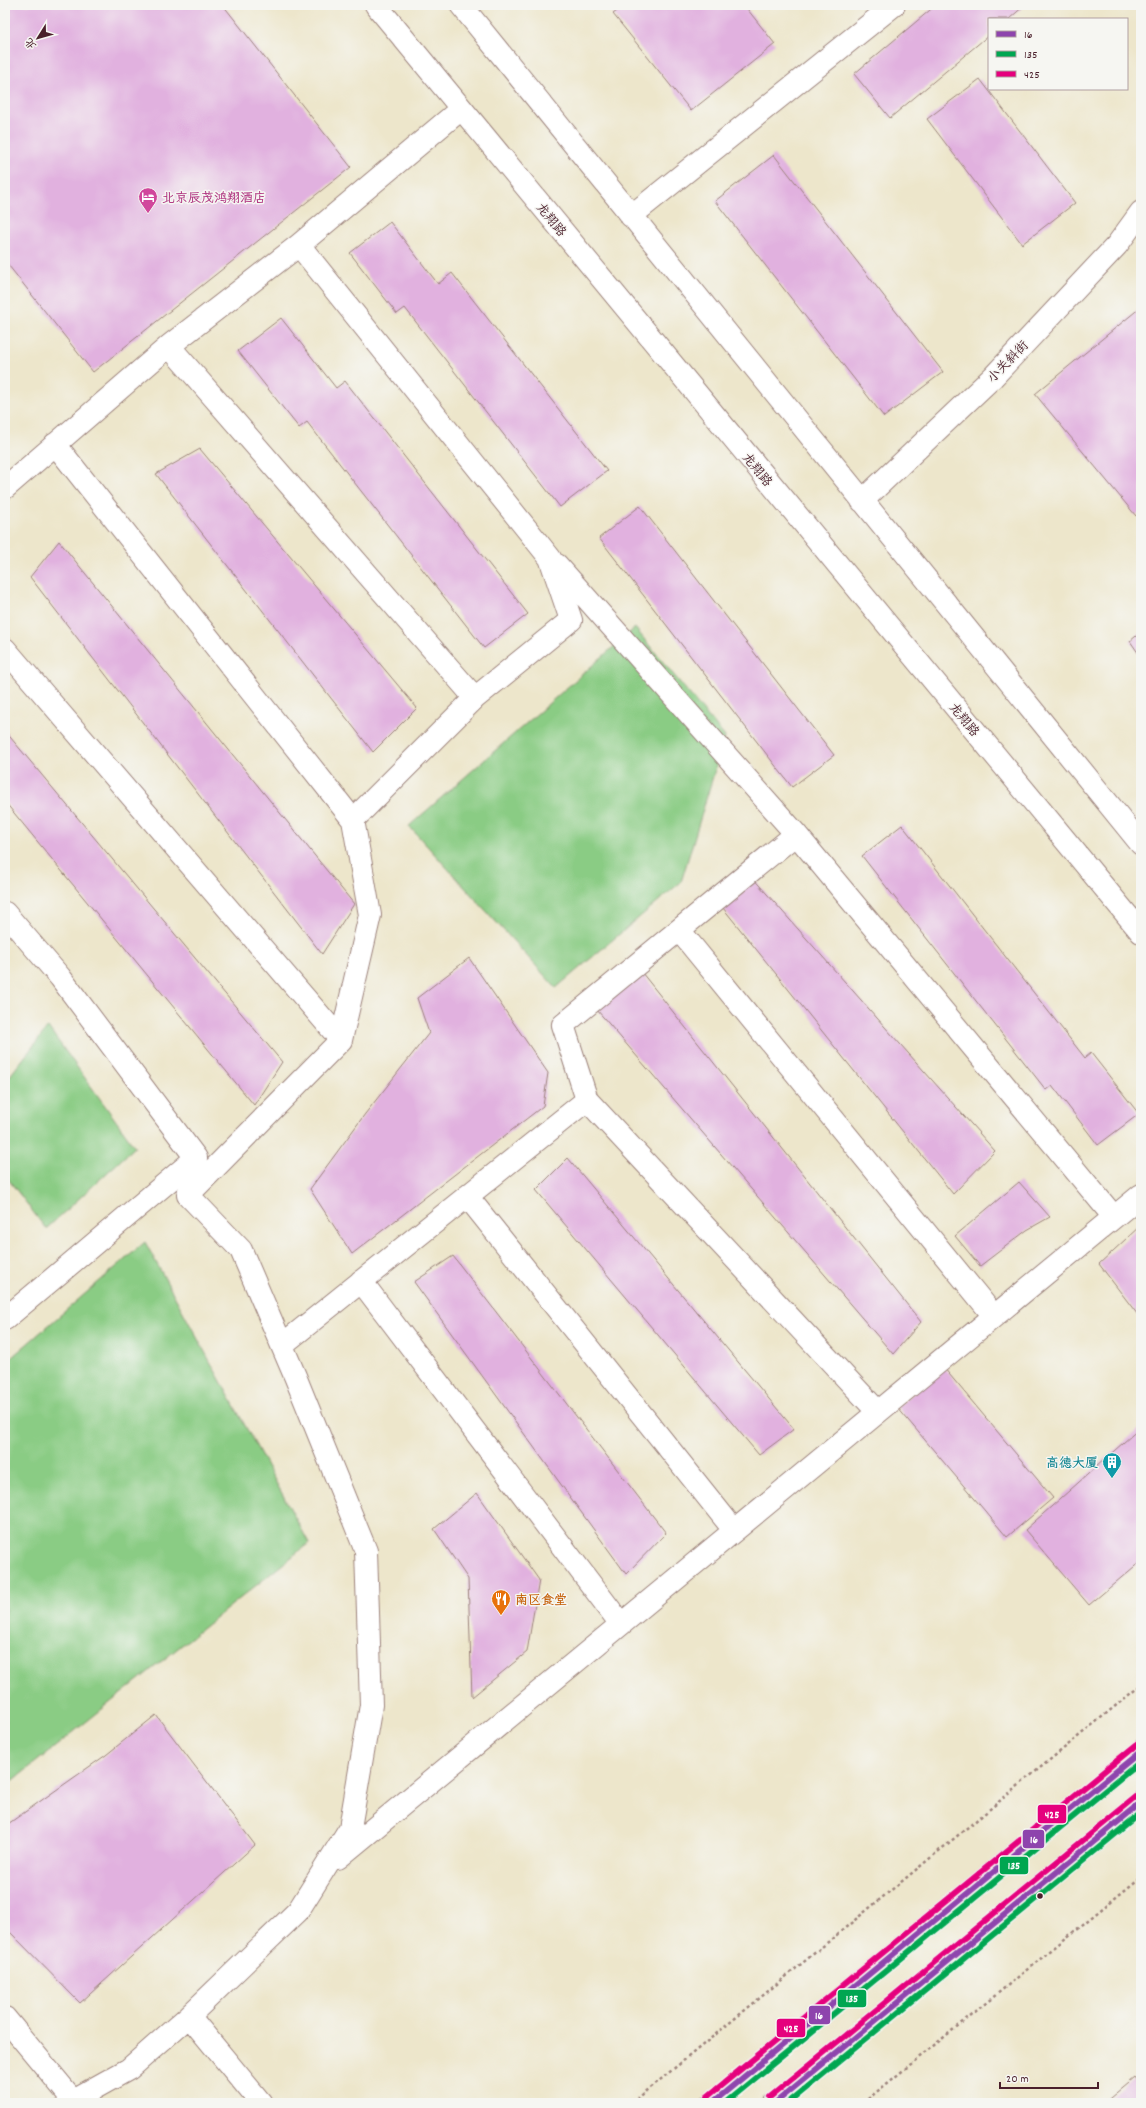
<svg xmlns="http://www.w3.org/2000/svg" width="1146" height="2108" font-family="Dekko,'LXGW WenKai TC',sans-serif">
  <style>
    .green { fill: #8acc84; stroke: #6a7658 }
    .building { fill: #e1b1df }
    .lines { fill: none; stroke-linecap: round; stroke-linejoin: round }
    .minor-casing { stroke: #9c827b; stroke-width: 24 }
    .major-casing { stroke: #9c827b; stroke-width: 24 }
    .path { stroke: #9c827b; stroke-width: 2.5; stroke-dasharray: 3 3; stroke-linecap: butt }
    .minor { stroke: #fff; stroke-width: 22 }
    .major { stroke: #fff; stroke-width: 22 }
    .bus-1-casing { stroke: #f6f6f2; stroke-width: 9 }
    .bus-2-casing { stroke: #f6f6f2; stroke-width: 9 }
    .bus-3-casing { stroke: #f6f6f2; stroke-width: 9 }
    .bus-1 { stroke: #8e44ad; stroke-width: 6 }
    .bus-2 { stroke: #00a651; stroke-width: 6 }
    .bus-3 { stroke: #e5007d; stroke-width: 6 }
    .bus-dot { fill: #4a1f2b; stroke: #f6f6f2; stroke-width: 1.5 }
    .labels { text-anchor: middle; stroke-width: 3; stroke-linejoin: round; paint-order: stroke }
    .hotel-label { font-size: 13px; font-weight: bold; fill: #b23c85; stroke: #f6f6f2; text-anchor: start }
    .street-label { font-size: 13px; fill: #4a1f2b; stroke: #f6f6f2 }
    .culture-label { font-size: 13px; font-weight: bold; fill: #0d838f; stroke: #f6f6f2; text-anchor: end }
    .food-label { font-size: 13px; font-weight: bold; fill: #c56008; stroke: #f6f6f2; text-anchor: start }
    .line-badge { stroke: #f6f6f2; stroke-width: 1.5 }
    .badge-label { font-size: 11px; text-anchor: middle; font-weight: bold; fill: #fff }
  </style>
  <rect width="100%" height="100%" fill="#f6f6f2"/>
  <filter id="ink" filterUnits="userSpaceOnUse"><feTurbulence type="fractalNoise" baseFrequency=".025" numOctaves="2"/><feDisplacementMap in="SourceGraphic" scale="8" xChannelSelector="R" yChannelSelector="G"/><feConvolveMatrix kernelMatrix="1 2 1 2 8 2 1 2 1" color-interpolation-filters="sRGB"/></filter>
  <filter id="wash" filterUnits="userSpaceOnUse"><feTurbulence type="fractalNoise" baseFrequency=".012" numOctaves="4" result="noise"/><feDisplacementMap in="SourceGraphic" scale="16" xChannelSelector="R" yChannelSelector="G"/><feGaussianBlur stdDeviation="0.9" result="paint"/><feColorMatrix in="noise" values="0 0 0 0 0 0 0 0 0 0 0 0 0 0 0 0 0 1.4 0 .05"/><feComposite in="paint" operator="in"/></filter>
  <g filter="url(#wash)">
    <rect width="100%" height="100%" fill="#ede6cb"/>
    <path class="green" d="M635 628 725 737 681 882 556 988 409 826Z
      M48 1027 135 1147 46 1229 5 1175V1082Z
      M145 1242 309 1543 5 1787V1363Z"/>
    <g id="blocks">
      <path class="building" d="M5 5H223L351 167 93 372 5 261Z
        M625 5H744L775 44 691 111 613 14Z
        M936 5H1025L1009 19H989V35L890 118 854 74Z
        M980 79 1075 203 1022 244 927 119Z
        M774 155 943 372 884 417 715 201Z
        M390 222 438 284 452 273 607 471 560 507 405 308 397 314 350 253Z
        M1141 307V512L1136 516 1035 394Z
        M281 318 336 388 345 381 528 614 484 648 307 422 299 428 238 351Z
        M200 449 417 708 373 752 156 474Z
        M640 506 834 755 792 787 599 538Z
        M59 541 354 904 322 954 30 577Z
        M1141 632V657L1130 641Z
        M5 731 282 1062 254 1105 5 802Z
        M902 825 1085 1058 1091 1053 1139 1114 1098 1145 1052 1085 1046 1090 862 856Z
        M751 876 995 1151 953 1194 723 908Z
        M469 958 548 1073 543 1106 352 1254 310 1189 365 1114 429 1033 417 998Z
        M642 973 921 1322 893 1354 597 1010Z
        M568 1158 794 1429 759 1455 536 1190Z
        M1019 1182 1050 1217 1027 1230 980 1266 955 1236Z
        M1141 1225V1319L1099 1264Z
        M453 1256 666 1533 626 1574 414 1282Z
        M944 1368 1053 1498 1007 1537 897 1407Z
        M1141 1427V1561L1089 1605 1025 1530Z
        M477 1493 539 1580 527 1652 472 1697 468 1579 434 1529Z
        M156 1715 255 1845 80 2003 5 1927V1826L106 1755Z
        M1134 2078 1141 2087V2103H1104Z"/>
    </g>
  </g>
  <g filter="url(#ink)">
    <use href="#blocks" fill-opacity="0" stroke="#9c827b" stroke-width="1"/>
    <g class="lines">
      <defs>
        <path id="minor" d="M376 5 1141 932
          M461 5 1141 844
          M631 216 894 5
          M299 245 461 109
          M169 346 475 698
          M55 444 353 820
          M5 488 169 346 299 245 550 558 571 620 475 698 353 820 370 915 341 1040 188 1195
          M862 501 993 377 1117 245 1141 212
          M5 649 341 1040
          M796 834 1114 1217
          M5 913 60 977 196 1158 188 1195 241 1250 295 1376 366 1551 371 1705 350 1828 298 1911 189 2016 129 2069 68 2103
          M679 930 994 1316
          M587 1100 878 1412
          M467 1196 734 1530
          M361 1281 621 1624
          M5 1319 196 1158
          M282 1345 587 1100 563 1025 796 834 557 565
          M338 1858 1141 1195
          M189 2016 261 2103
          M5 2018 73 2100"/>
        <path id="major" d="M712 2103 1141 1751
          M775 2103 1141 1803"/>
      </defs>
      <use href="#minor" class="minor-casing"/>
      <use href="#major" class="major-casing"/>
      <path class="path" d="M632 2103 1141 1685
        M863 2103 1141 1877"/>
      <use href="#minor" class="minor"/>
      <use href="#major" class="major"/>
      <defs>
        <path id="bus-1" d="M712 2103 1141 1751
          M775 2103 1141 1803"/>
        <path id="bus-2" d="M725 2103 1141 1761
          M788 2103 1141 1813"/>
        <path id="bus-3" d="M707 2097 1136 1745
          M770 2097 1136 1797"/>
      </defs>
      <use href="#bus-1" class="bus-1-casing"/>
      <use href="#bus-2" class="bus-2-casing"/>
      <use href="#bus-3" class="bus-3-casing"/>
      <use href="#bus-1" class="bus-1"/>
      <use href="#bus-2" class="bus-2"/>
      <use href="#bus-3" class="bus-3"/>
    </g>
  </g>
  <defs>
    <symbol id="hotel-pin" viewBox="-11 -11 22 30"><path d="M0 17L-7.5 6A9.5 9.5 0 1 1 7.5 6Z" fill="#d1479c" stroke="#f6f6f2"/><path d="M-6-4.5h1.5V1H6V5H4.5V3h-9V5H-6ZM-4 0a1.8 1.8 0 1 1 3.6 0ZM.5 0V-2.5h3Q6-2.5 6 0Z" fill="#fff"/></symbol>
    <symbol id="building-pin" viewBox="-11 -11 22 30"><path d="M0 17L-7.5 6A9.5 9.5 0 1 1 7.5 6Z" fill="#0f9aa8" stroke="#f6f6f2"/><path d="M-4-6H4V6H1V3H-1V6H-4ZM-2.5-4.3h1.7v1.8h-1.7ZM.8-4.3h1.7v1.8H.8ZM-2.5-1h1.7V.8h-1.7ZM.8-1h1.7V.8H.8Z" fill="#fff"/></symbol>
    <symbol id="restaurant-pin" viewBox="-11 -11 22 30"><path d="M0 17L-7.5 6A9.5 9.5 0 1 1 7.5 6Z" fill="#e8710a" stroke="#f6f6f2"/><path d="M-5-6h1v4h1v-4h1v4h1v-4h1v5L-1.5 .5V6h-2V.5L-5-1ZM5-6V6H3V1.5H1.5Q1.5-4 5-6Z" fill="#fff"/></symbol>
  </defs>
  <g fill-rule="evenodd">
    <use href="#hotel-pin" x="137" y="186" width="22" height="30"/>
    <use href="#building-pin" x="1101" y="1451" width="22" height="30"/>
    <use href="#restaurant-pin" x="490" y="1588" width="22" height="30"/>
  </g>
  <circle class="bus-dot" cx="1040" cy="1896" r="3.5"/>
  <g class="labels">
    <g class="hotel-label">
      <text x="162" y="202">北京辰茂鸿翔酒店</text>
    </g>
    <g class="street-label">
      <text transform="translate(552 219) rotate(50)" y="5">龙翔路</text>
      <text transform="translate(1007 361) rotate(-46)" y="5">小关斜街</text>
      <text transform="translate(758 469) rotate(50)" y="5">龙翔路</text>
      <text transform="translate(965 719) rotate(50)" y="5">龙翔路</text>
    </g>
    <g class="culture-label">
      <text x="1098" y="1467">高德大厦</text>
    </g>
    <g class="food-label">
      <text x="515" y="1604">南区食堂</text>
    </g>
  </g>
  <g class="line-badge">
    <rect x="1037" y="1804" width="30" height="20" rx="4" fill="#e5007d"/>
    <rect x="1022" y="1829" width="23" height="20" rx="4" fill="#8e44ad"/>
    <rect x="999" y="1856" width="30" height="19" rx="4" fill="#00a651"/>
    <rect x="837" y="1989" width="30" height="19" rx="4" fill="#00a651"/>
    <rect x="808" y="2005" width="23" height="20" rx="4" fill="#8e44ad"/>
    <rect x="776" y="2018" width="30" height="20" rx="4" fill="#e5007d"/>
  </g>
  <g class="badge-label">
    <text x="1052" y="1818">425</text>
    <text x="1034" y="1843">16</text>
    <text x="1014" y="1869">135</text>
    <text x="852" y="2002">135</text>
    <text x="819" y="2019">16</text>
    <text x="791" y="2032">425</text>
  </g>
  <rect width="1146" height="2108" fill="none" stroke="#f6f6f2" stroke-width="20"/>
  <rect x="988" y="18" width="140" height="72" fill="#f6f6f2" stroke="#b1a0a2"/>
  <rect x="996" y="31" width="20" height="6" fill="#8e44ad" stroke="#b1a0a2"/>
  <text x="1024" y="38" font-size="12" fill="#4a1f2b">16</text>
  <rect x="996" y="51" width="20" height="6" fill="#00a651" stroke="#b1a0a2"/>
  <text x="1024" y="58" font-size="12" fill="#4a1f2b">135</text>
  <rect x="996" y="71" width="20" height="6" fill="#e5007d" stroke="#b1a0a2"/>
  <text x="1024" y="78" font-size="12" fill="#4a1f2b">425</text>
  <g transform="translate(38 38) rotate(233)" stroke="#f6f6f2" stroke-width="3" paint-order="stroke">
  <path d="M0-3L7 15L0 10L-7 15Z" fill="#4a1f2b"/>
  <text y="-6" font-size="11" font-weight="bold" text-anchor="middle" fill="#4a1f2b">北</text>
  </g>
  <path d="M1000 2082v6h98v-6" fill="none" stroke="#4a1f2b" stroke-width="2"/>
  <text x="1006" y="2082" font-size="12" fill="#4a1f2b" stroke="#f6f6f2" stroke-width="3" paint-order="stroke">20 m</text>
</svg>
